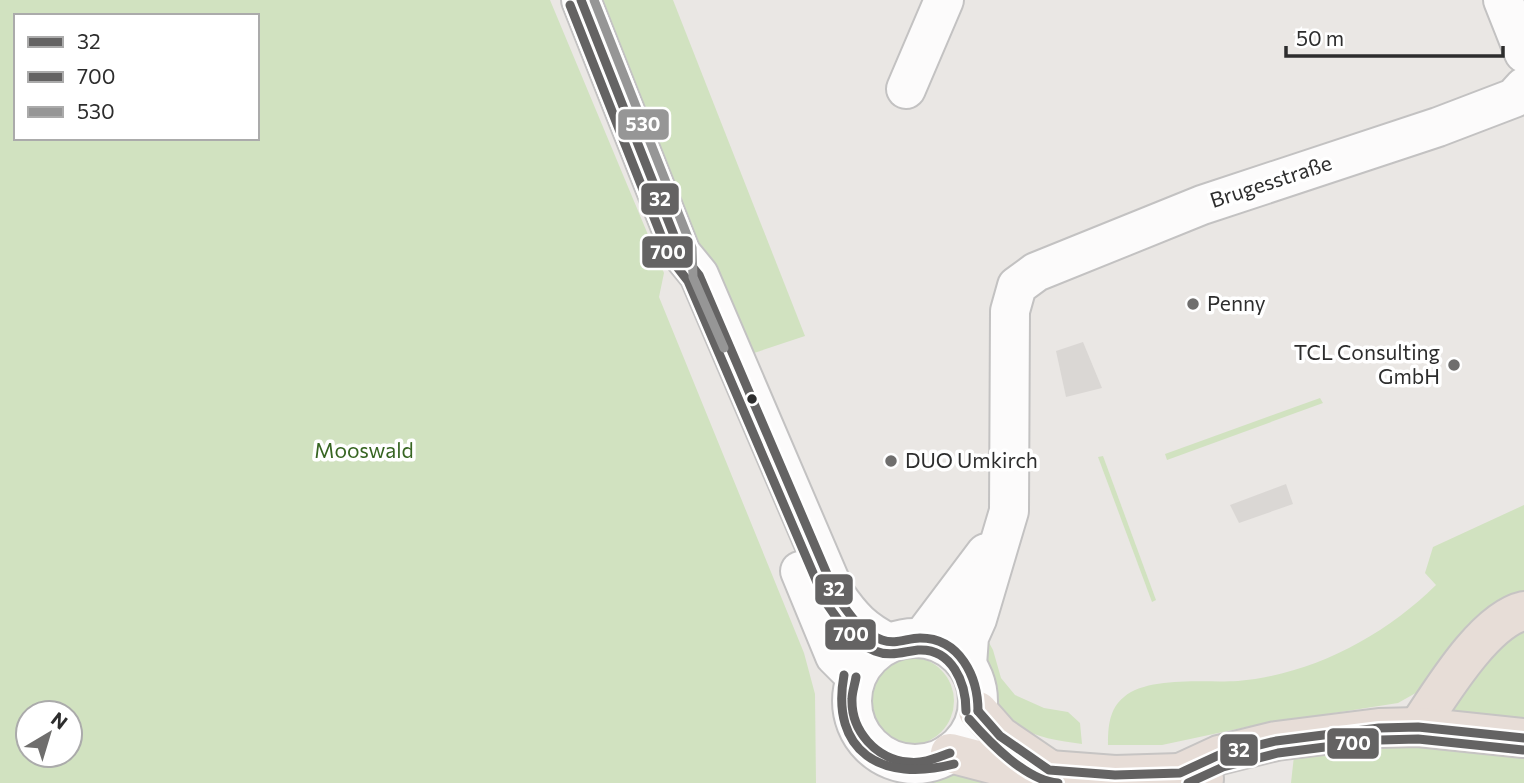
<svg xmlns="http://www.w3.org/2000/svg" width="1524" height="783" viewBox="0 0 1524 783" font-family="Commissioner,sans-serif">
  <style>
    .green { fill: #d1e2c0; fill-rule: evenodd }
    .plaza { fill: #dad7d4 }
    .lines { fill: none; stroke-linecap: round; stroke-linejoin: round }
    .minor-casing { stroke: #c3c2c2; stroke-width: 42 }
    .highway-casing { stroke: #c6c4c3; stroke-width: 42 }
    .minor { stroke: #fcfbfb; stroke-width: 38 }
    .highway { stroke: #e7ddd7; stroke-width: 38 }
    .bus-1-casing { stroke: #fff; stroke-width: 14 }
    .bus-2-casing { stroke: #fff; stroke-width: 14 }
    .bus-3-casing { stroke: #fff; stroke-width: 14 }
    .bus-1 { stroke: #646363; stroke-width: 9 }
    .bus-2 { stroke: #646363; stroke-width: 9 }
    .bus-3 { stroke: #969696; stroke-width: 9 }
    .poi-dot { fill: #6f6e6d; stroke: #fff; stroke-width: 2.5 }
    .bus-dot { fill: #2d2d2d; stroke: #fff; stroke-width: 2.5 }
    .labels { text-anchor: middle; stroke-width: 7; stroke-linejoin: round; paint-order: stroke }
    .street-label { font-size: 21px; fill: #2d2d2d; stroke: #fff }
    .poi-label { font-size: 21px; fill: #2d2d2d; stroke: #fff; text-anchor: start }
    .park-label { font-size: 21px; fill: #376522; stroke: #fff }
    .line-badge { stroke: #fff; stroke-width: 2.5 }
    .badge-label { font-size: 19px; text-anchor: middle; font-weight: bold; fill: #fff }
  </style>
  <rect width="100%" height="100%" fill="#eae7e4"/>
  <g class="green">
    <path d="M0 0H550L664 273 659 297 804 653 815 694 816 783H0ZM16 16H257V138H16ZM28 713H70V755H28Z"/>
    <polygon points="597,0 673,0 805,336 742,357"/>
    <polygon points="1320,398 1323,403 1167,460 1165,454"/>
    <polygon points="1103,456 1156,600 1152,602 1098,457"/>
    <path d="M1524 505V600L1421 690 1398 703 1251 726 1162 745H1108C1108 727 1109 709 1124 697 1149 676 1206 683 1238 681 1313 674 1383 637 1436 585L1425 573 1433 547Z"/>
    <polygon points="1524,625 1524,729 1449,717 1471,671"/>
    <path d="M986 637 993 650 1001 678 1015 695 1044 708 1068 712 1080 723 1082 744C1048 740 1009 733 992 700 989 694 988 685 986 679 979 655 977 662 986 637Z"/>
    <circle cx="910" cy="701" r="44"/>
    <polygon points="1473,747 1524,754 1524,783 1291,783 1294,756 1337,748"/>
    <polygon points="962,767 1009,783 923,783 935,774"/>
  </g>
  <g class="plaza">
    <polygon points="1083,342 1102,388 1066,397 1056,351"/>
    <polygon points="1286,484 1293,504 1239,523 1230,505"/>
  </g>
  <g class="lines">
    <g class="minor-casing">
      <g id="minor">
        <path d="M581 0 681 253 699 275 836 595C852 618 863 630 889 643"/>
        <polyline points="1503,0 1524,53"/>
        <polyline points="906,89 944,0"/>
        <polyline points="800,571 835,656 856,677"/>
        <circle cx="915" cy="701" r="63"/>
        <polyline points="922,638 986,553"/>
        <polyline points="967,665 969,637 977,619 1009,511 1010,311 1017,286 1036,272 1202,205 1438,127 1514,98 1524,87"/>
      </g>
    </g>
    <g class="highway-casing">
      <g id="highway">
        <polyline points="978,711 1000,736 1047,768"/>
        <path d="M1418 727C1441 693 1484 620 1524 611"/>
        <polyline points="950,753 1011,769 1049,770 1115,775 1180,773 1204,779"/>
        <polyline points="1180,773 1219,755 1276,741 1379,728 1418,727 1524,738"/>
      </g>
    </g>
    <use href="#minor" class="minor"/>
    <use href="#highway" class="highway"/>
    <g class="bus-1-casing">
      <g id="bus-1">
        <path d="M581 0 681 253 699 275 836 595C848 613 861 633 882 640 896 645 907 638 920 638 960 638 978 677 978 711"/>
        <path d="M856 677C855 684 852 692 852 699 851 731 876 759 908 762 923 764 936 758 950 753"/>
        <polyline points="978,711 1000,736 1049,770 1115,775 1180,773 1219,755 1276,741 1379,728 1418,727 1524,738"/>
      </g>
    </g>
    <g class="bus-2-casing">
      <g id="bus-2">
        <path d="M570 5 670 258 688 281 825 601C838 620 852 642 875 651 890 657 902 652 918 650 952 648 966 683 966 711"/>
        <path d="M844 675C830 752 882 783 954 764"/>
        <path d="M969 719C989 742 1027 781 1058 783"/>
        <polyline points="1188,783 1223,767 1278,753 1380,740 1418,739 1523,750"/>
      </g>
    </g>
    <g class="bus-3-casing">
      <polyline id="bus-3" points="594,0 692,248 693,277 724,348"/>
    </g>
    <use href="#bus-1" class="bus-1"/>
    <use href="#bus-2" class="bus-2"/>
    <use href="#bus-3" class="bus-3"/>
  </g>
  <g class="poi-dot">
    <circle cx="1193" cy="304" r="7"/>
    <circle cx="1454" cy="365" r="7"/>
    <circle cx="891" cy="461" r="7"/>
  </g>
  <circle class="bus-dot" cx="752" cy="399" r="6"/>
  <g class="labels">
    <g class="street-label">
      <text transform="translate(1271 182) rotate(-18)" y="7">Brugesstraße</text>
    </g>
    <g class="poi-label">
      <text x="1207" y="311">Penny</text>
      <text x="1440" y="360" text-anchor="end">TCL Consulting<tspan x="1440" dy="24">GmbH</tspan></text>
      <text x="905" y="468">DUO Umkirch</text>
    </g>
    <g class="park-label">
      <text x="364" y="458">Mooswald</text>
    </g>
  </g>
  <g class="line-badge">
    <rect x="617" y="108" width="53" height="33" rx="7" fill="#969696"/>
    <rect x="640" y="182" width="40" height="34" rx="7" fill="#646363"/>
    <rect x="641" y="235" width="53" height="34" rx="7" fill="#646363"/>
    <rect x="814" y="573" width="40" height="33" rx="7" fill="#646363"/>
    <rect x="824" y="618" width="53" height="33" rx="7" fill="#646363"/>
    <rect x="1326" y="727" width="54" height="33" rx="7" fill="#646363"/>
    <rect x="1219" y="733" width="40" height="34" rx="7" fill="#646363"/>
  </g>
  <g class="badge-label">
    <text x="643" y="131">530</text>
    <text x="660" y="206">32</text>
    <text x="668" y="259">700</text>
    <text x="834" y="596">32</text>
    <text x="851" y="641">700</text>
    <text x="1353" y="750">700</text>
    <text x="1239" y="757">32</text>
  </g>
  <rect x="14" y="14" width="245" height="126" fill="#ffffff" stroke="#ababab" stroke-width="2"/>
  <rect x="28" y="37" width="35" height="10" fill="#646363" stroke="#ababab" stroke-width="2"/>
  <text x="77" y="49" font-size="21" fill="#2d2d2d">32</text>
  <rect x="28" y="72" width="35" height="10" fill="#646363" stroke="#ababab" stroke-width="2"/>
  <text x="77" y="84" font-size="21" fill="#2d2d2d">700</text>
  <rect x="28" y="107" width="35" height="10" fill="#969696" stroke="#ababab" stroke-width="2"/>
  <text x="77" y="119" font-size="21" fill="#2d2d2d">530</text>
  <g transform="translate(49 734) rotate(38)"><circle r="33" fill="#ffffff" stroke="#ababab" stroke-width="2"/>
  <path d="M0-5L12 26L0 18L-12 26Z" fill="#6f6e6d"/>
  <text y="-10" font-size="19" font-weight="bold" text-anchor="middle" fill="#2d2d2d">N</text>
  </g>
  <path d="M1286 46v10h217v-10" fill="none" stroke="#2d2d2d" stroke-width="3.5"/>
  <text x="1296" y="46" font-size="21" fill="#2d2d2d" stroke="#ffffff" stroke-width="5" paint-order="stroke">50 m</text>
</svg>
